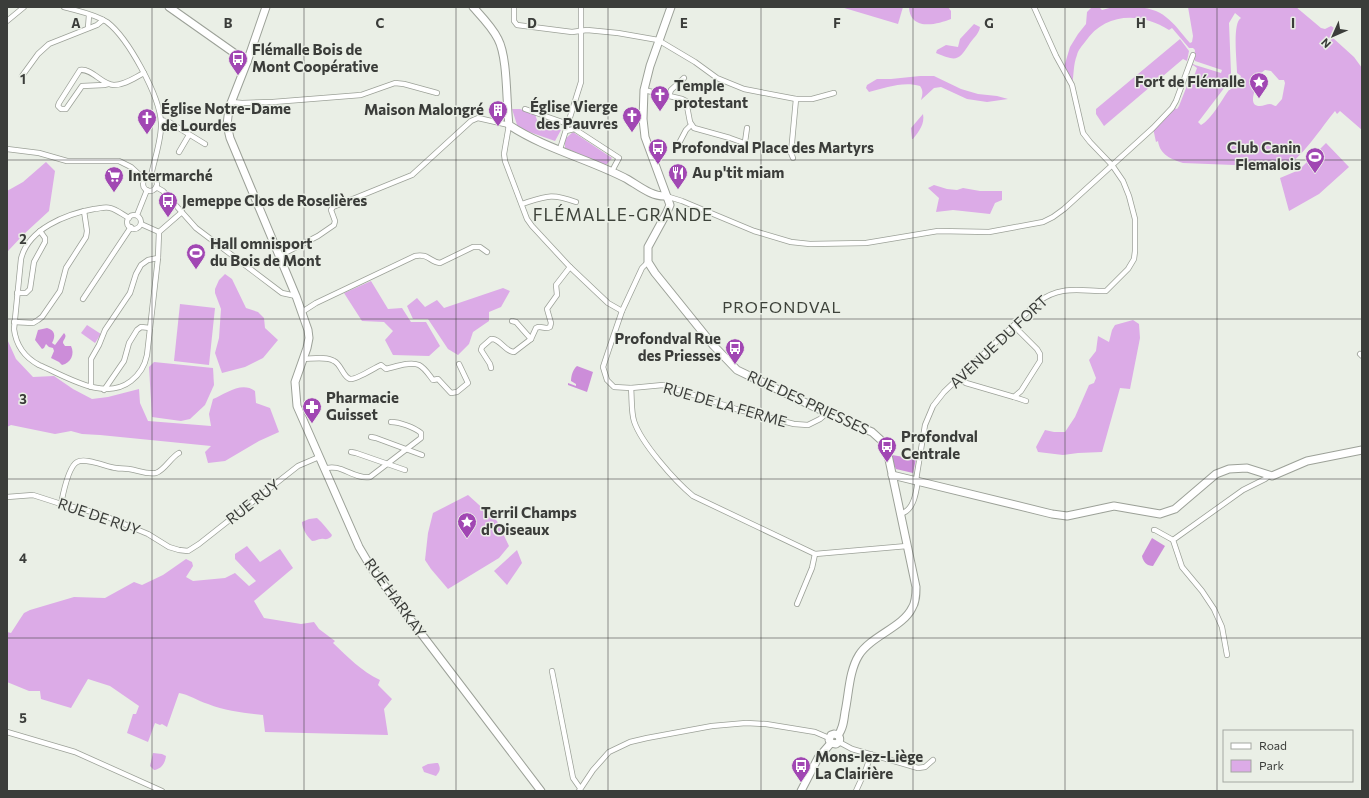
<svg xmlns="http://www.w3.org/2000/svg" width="1369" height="798" viewBox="0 0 1369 798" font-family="Commissioner,sans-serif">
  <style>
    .green { fill: #dcabe7; fill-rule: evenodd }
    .water { fill: #cc8dd9 }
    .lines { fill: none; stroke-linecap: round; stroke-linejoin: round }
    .street-casing { stroke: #9ca198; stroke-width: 6 }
    .secondary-casing { stroke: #9ca198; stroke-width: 9 }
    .street { stroke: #fff; stroke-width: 4.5 }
    .secondary { stroke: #fff; stroke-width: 7 }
    .grid { fill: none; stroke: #3b3d3a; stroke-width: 1; stroke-opacity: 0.55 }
    .labels { text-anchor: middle; stroke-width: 3; stroke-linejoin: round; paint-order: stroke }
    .poi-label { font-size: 15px; font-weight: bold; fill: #3b3d3a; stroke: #eaefe6; text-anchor: start }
    .street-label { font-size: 15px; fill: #3b3d3a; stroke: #eaefe6 }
    .neighbourhood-label { font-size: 16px; letter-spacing: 1px; fill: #3d423a; stroke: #eaefe6 }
    .quarter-label { font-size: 17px; letter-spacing: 1px; fill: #3d423a; stroke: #eaefe6 }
    .grid-label { font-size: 13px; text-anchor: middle; font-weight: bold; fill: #3b3d3a; stroke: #eaefe6; stroke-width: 3; stroke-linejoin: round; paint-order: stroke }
  </style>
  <rect width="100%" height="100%" fill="#eaefe6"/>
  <g class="green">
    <polygon points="841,7 903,7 898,24"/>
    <path d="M909 7H948L951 11V19C936 25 910 31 909 7Z"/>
    <path d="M1092 7H1099L1102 10 1113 7 1114 8C1120 7 1126 7 1132 7 1164 7 1172 22 1190 43L1192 42 1193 36 1188 7H1296L1321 28 1325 29 1331 26 1334 28 1331 35 1333 38 1354 57 1362 68V130L1340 111 1337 114 1335 111C1323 125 1299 163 1283 167L1183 163C1171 159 1160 155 1158 141L1156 142 1153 128 1172 108 1190 62 1195 65 1221 73 1222 70 1195 61 1194 59 1195 50 1193 48H1189L1172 28 1169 30C1141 12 1105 12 1085 42 1082 46 1078 50 1077 55 1073 65 1074 75 1072 85L1064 67 1070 47 1078 34 1086 24 1087 12ZM1235 13 1241 18C1232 23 1237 62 1237 73L1241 76 1238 85 1233 86 1230 90H1229C1222 99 1212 119 1201 125L1198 122 1199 121 1228 83 1231 73 1229 23ZM1193 65 1197 68 1193 79 1190 78 1179 106 1177 109 1174 108 1191 67ZM1265 70 1271 71 1279 80H1284L1285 83 1282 99 1276 106C1274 106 1272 104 1270 104 1267 104 1263 106 1260 106 1250 106 1253 96 1255 90L1251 89 1254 81 1258 82 1261 73Z"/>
    <path d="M974 24 980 27C979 34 974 37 970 43 958 62 956 61 936 53L937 50 946 45 958 47 960 39Z"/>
    <polygon points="1180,39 1189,51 1187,61 1183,59 1104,126 1096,114 1096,109"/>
    <path d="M920 76H934L961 89 978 94 997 96 1008 99 987 102 967 99 941 87 934 88 921 100C923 94 923 90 920 86 903 81 885 88 869 92L866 88 867 85 877 79H891Z"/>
    <polygon points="512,109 520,109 535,114 538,123 561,130 555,141 518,128"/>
    <path d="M923 114C925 124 919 131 913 139H912L911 128Z"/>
    <polygon points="573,132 612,158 606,165 565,148 565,139"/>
    <polygon points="1326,143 1349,167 1319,194 1289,211 1280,178 1299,170"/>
    <polygon points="46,162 55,171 49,211 24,234 8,251 7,262 7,191 23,182"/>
    <polygon points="934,185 947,189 957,190 963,188 980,191 1002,191 1002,200 995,203 990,214 953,210 936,212 939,198 928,188"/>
    <polygon points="225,274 232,279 246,308 258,312 264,318 265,328 278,340 263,358 245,367 222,373 215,353 219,338 221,309 215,293 215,289 219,280"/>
    <polygon points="371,281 388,309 402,308 411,322 426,322 440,346 429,356 393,355 385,340 393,331 384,322 362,321 344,293"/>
    <polygon points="503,288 510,291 501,307 489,312 489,321 473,332 469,344 458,355 448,349 428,319 413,319 407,306 417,298 425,307 437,300 444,308"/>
    <polygon points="180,304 215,308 209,365 174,361"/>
    <polygon points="1133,320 1139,324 1140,338 1130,389 1120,388 1102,452 1078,453 1063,455 1038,452 1036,447 1045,430 1054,432 1065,432 1075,417 1089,385 1094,383 1096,378 1089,360 1096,351 1098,336 1109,342 1112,330 1115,325"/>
    <polygon points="87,325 101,334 95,343 81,333"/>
    <path d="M7 339 16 359 33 377 54 376 73 389 92 399 108 397 139 389 140 403 148 421 211 426 209 414 213 399C226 394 241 381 255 391L256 403 270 408 279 432 259 441 225 461 208 463 205 452 211 446 100 435 82 434 71 431 55 434 11 425 7 427Z"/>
    <polygon points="154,362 213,368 214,385 205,405 190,419 181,421 152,417 149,367"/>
    <polygon points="468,495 497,521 509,546 499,558 448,589 431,569 425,560 428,533 433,513"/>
    <path d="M317 518C323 523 327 529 332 535L331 537C325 541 325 538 321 539 318 539 316 541 312 541 307 536 302 529 302 522L309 519Z"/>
    <path d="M247 546 260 562 280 549 293 568 254 601 264 618 301 624 314 622 319 629 335 641 333 643C348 657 361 671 380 680L378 685 392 699 384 709 388 735 265 732 263 715C244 713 226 711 208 704 198 701 188 694 179 693L167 727 162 724 160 725 155 723 148 742 127 733 133 714H136L139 706 110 686 88 679 71 708 41 699 40 691H29L7 682V632L11 633 20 619 24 613 30 610 74 597 105 598 134 582 142 585 163 575 186 559 192 562 193 566 186 577 193 581 225 578 235 573 249 586 256 581 235 559V554Z"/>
    <polygon points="517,550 522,563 507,585 494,571"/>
    <path d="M153 753 162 754 166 756C165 764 161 769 154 770L150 766Z"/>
    <path d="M436 763H438C441 769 440 771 436 776L424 772 422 767 428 764Z"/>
  </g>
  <g class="water">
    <path d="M47 328C55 330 56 336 52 343L55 345 64 333C68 337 63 339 63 343L65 346H71C75 354 71 363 62 365L59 362 51 358 54 351 53 348 49 347 46 344 44 348 42 349 35 340 38 330Z"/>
    <path d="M577 366 593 372 587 392 568 385V383L576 386V384L571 381C571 376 573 369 577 366Z"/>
    <polygon points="892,455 916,459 913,473 896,469 894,465"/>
    <path d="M1152 538 1165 546 1153 566C1147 566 1143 562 1142 556Z"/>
  </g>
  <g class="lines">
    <g class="street-casing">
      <g id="street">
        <path d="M64 7C78 11 95 14 107 22 128 38 160 96 161 123 162 139 154 160 151 176"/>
        <polyline points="514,7 514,21 517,25 572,32 587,30 618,33 658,40 695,62 717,78 744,89 796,99 812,99 834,93"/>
        <polyline points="7,21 24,7"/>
        <polyline points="88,28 89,15"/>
        <polyline points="22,76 38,54 49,44 97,25 103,20"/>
        <path d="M108 84 104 85 82 86 66 109H61L58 106 59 103 80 70C92 68 102 85 114 85 125 85 134 78 144 73"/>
        <polyline points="644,90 682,99 686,101 690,122 694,128 730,138 744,143"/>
        <polyline points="669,96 671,90 684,78"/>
        <polyline points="231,102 242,103 273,102 361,95 395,83 404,84 437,93"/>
        <polyline points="525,109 568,124"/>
        <polyline points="161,120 169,122 205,144"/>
        <polyline points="566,131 574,129 576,130 619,158 612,171"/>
        <polyline points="677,147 686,130 691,125"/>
        <polyline points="7,149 39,153 67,161 119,161 131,167 144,179"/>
        <polyline points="560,149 581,82 581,7"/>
        <polyline points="744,149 747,128"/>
        <polyline points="179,152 189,135"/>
        <polyline points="793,158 791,153 796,99"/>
        <circle cx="150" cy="184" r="7"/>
        <polyline points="156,187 163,191 196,228 282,293 296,296"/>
        <polyline points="666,196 682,201 754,231 791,242 810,244 866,243 938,231 989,232 1043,222 1053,217 1064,209 1153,128 1172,108 1176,101 1193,55"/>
        <path d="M522 204C547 196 551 193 576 202"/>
        <polyline points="137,215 147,190"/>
        <circle cx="134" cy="222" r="7"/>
        <path d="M129 218C123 215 116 209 110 208 105 206 99 209 94 209 66 214 28 229 21 259L14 329C16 345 24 357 39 365 66 376 104 402 131 381 140 374 145 365 147 355L158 258 159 232"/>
        <polyline points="141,224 159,232 182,212"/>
        <polyline points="279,256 318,236 334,225 335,221 331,210 333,207 412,175 471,121 478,118 509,125 504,154 505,161 527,219 532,226 570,267 608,303 622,311"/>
        <polyline points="648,262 642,268 622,311 609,349 603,367 607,380 614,387 631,388 663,385 736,409 794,424 808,425 820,419 827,413"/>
        <polyline points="17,293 26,293 30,289 34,262 45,242 45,238 40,231"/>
        <polyline points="83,299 131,227"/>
        <path d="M302 312 316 303 415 256C428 253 430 262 440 263L473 247H480L487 252"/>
        <polyline points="512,321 516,322 531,339"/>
        <polyline points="14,322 33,323 38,320 42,317 60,291 66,268 86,237 87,231 84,211"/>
        <polyline points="1360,354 1362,356"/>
        <path d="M303 359C312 359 326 356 334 361 341 364 343 377 350 379 356 380 374 368 381 365L386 369C395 367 410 361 419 365 425 368 429 375 433 380L438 379 451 393 457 392 468 383 459 364"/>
        <path d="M491 368 490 364 481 350 482 347 491 339C500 338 505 352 514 352L531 339 536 328C541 325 545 330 550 327L551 323 547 309 557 295 556 285 570 267"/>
        <polyline points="958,379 966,383 1014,397 1021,391 1040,361 1040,354 1037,349 1014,326"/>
        <polyline points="91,387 91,359 99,345 105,330 130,293 136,274 141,265 148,260 158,258"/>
        <path d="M631 388C632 398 631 411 634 421 641 443 675 481 693 496L815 554 907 546"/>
        <polyline points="104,390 124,361 129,343 137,330 141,327 150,328"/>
        <polyline points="1014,397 1026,401"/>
        <polyline points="371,437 376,438 422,455"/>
        <polyline points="351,452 356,453 405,470"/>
        <path d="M324 469C340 462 354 480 370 477L421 438V433C414 427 399 422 391 422"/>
        <path d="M916 480 925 425 933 406 944 392 1038 302C1061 285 1079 291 1106 291L1128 269 1134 259 1135 251V219L1129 196 1123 181 1112 165 1090 142 1083 133 1072 85 1056 56 1034 7"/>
        <polyline points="7,497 33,495 61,504 100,514 148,534 169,547 179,550 188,551 199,544 298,466 319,457"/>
        <path d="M61 504C63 494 68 467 77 462 85 457 107 467 116 468 120 469 124 468 129 469 138 470 146 475 156 473 165 470 170 458 179 453"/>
        <path d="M900 514C914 511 916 493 918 480"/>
        <polyline points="1154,530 1155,530 1173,540"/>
        <polyline points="797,604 812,568 815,554"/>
        <polyline points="1227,655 1222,627 1214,609 1202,591 1182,567 1173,540 1243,490 1265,479 1269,476"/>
        <polyline points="552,671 573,778 580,788"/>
        <polyline points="7,732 75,752 162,791"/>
        <polyline points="839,742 852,749 918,768 925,767 933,760"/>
        <polyline points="579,791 593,770 609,752 630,742 647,738 712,726 746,723 766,724 815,732 829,738"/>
        <polyline points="856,791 866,769 871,754"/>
      </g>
    </g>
    <g class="secondary-casing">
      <g id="secondary">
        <polyline points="169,7 247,62"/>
        <polyline points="266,7 247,62 229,108 227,125 230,138 296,296 308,330 309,338 307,348 295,382 297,406 359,547 372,569 541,791"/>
        <path d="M473 7C482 17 492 27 498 39 508 58 506 102 509 125 545 149 589 159 627 179 639 186 652 197 666 196"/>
        <path d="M671 7 650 66 644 90 643 119 645 137 670 205 666 214 648 247V262L655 273 713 345 737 370 827 413 872 432 882 441 887 450 916 587C916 594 916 602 912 608 903 627 871 636 859 655 849 671 849 693 845 712 844 720 843 729 838 735"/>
        <polyline points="892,475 1052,514 1067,516 1114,506 1160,514 1175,509 1216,474 1229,469 1247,468 1272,476 1307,461 1362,450"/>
        <polyline points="831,743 829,740 831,735 834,734 838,735"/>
        <path d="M831 743 836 744C840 742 841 739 838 735"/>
        <polyline points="801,791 818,758 831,743"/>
      </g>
    </g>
    <use href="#street" class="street"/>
    <use href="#secondary" class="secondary"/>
  </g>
  <path class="grid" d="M152 7V791M304 7V791M456 7V791M608 7V791M761 7V791M913 7V791M1065 7V791M1217 7V791M7 160H1362M7 319H1362M7 479H1362M7 638H1362"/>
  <defs>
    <g id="bus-pin" transform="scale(1)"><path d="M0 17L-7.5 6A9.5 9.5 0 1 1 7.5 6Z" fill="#a147b3" stroke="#eaefe6"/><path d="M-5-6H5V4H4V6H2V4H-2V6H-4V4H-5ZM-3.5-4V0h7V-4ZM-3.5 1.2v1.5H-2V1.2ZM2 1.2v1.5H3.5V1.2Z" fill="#fff"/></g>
    <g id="sight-pin" transform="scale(1)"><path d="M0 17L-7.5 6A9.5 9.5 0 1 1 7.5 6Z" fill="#a147b3" stroke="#eaefe6"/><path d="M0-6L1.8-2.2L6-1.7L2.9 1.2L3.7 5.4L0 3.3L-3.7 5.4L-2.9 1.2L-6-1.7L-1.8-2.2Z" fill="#fff"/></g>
    <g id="church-pin" transform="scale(1)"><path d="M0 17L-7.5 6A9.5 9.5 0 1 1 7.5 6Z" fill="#a147b3" stroke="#eaefe6"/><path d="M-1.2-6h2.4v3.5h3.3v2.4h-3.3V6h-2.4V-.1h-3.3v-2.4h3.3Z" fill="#fff"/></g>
    <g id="building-pin" transform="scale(1)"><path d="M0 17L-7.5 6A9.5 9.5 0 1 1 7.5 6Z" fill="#a147b3" stroke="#eaefe6"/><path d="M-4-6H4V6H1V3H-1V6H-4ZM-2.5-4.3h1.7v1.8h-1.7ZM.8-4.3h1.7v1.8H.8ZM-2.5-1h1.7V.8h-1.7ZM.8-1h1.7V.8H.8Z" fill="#fff"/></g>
    <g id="stadium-pin" transform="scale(1)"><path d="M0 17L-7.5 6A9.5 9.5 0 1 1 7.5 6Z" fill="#a147b3" stroke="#eaefe6"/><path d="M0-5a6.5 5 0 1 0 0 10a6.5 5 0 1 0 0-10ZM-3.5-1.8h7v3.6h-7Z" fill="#fff"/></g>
    <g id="restaurant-pin" transform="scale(1)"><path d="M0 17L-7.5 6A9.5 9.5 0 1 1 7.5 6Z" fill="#a147b3" stroke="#eaefe6"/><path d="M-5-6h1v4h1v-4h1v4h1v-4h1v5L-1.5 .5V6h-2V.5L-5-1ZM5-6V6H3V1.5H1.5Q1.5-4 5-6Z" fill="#fff"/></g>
    <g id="supermarket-pin" transform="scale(1)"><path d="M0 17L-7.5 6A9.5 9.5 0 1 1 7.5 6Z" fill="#a147b3" stroke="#eaefe6"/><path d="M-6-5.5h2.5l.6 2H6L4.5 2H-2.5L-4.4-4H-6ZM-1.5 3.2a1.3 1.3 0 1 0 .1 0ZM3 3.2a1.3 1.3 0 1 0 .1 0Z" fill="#fff"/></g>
    <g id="pharmacy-pin" transform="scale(1)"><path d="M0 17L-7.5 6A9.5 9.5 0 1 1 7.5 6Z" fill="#a147b3" stroke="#eaefe6"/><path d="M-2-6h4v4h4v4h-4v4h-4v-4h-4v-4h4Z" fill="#fff"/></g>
  </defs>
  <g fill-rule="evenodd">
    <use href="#bus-pin" x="238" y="59"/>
    <use href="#sight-pin" x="1259" y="82"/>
    <use href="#church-pin" x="660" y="95"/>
    <use href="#building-pin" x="498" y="110"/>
    <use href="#church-pin" x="632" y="116"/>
    <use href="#church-pin" x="147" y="118"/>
    <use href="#bus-pin" x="658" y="148"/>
    <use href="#stadium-pin" x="1315" y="157"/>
    <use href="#restaurant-pin" x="678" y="173"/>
    <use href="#supermarket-pin" x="114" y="176"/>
    <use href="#bus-pin" x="168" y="201"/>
    <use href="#stadium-pin" x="196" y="253"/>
    <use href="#bus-pin" x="735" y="348"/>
    <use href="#pharmacy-pin" x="312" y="407"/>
    <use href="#bus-pin" x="887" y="446"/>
    <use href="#sight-pin" x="467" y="522"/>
    <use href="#bus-pin" x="801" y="766"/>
  </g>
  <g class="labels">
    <g class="poi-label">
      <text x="252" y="55">Flémalle Bois de<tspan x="252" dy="17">Mont Coopérative</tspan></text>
      <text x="1245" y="87" text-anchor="end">Fort de Flémalle</text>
      <text x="674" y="91">Temple<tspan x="674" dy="17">protestant</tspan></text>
      <text x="618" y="112" text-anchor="end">Église Vierge<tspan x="618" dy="17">des Pauvres</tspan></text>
      <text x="161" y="114">Église Notre-Dame<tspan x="161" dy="17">de Lourdes</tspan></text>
      <text x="484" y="115" text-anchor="end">Maison Malongré</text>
      <text x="672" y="153">Profondval Place des Martyrs</text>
      <text x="1301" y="153" text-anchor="end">Club Canin<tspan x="1301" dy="17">Flemalois</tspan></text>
      <text x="692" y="178">Au p'tit miam</text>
      <text x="128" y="181">Intermarché</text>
      <text x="182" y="206">Jemeppe Clos de Roselières</text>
      <text x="210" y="249">Hall omnisport<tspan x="210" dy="17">du Bois de Mont</tspan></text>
      <text x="721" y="344" text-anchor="end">Profondval Rue<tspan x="721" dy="17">des Priesses</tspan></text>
      <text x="326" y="403">Pharmacie<tspan x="326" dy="17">Guisset</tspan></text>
      <text x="901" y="442">Profondval<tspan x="901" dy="17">Centrale</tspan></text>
      <text x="481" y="518">Terril Champs<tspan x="481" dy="17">d'Oiseaux</tspan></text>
      <text x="815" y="762">Mons-lez-Liège<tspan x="815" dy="17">La Clairière</tspan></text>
    </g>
    <g class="street-label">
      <text transform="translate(999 342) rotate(-43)" y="5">AVENUE DU FORT</text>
      <text transform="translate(808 403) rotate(25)" y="5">RUE DES PRIESSES</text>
      <text transform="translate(725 405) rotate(16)" y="5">RUE DE LA FERME</text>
      <text transform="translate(253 502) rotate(-38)" y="5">RUE RUY</text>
      <text transform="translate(99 517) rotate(19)" y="5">RUE DE RUY</text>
      <text transform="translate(395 598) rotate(54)" y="5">RUE HARKAY</text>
    </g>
    <g class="neighbourhood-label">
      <text x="782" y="313">PROFONDVAL</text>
    </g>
    <g class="quarter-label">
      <text x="623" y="221">FLÉMALLE-GRANDE</text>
    </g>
  </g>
  <g class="grid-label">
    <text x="76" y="28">A</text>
    <text x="228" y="28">B</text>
    <text x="380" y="28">C</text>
    <text x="532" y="28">D</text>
    <text x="684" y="28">E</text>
    <text x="837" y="28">F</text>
    <text x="989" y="28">G</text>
    <text x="1141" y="28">H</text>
    <text x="1293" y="28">I</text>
    <text x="23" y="84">1</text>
    <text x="23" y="244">2</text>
    <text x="23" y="404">3</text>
    <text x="23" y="563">4</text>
    <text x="23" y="723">5</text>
  </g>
  <rect width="1369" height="798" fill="none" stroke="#3b3d3a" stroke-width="16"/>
  <rect x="1223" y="730" width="130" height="52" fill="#eaefe6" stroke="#a4a8a1"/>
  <rect x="1231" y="743" width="20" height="6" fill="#ffffff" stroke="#a4a8a1"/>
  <text x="1259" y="750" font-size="12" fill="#3b3d3a">Road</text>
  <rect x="1231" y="760" width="20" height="12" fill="#dcabe7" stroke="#a4a8a1"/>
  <text x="1259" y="770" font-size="12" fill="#3b3d3a">Park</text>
  <g transform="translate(1333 36) rotate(225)" stroke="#eaefe6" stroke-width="3" paint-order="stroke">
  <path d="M0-3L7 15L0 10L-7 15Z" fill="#3b3d3a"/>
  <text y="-6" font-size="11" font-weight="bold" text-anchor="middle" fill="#3b3d3a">N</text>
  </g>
</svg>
